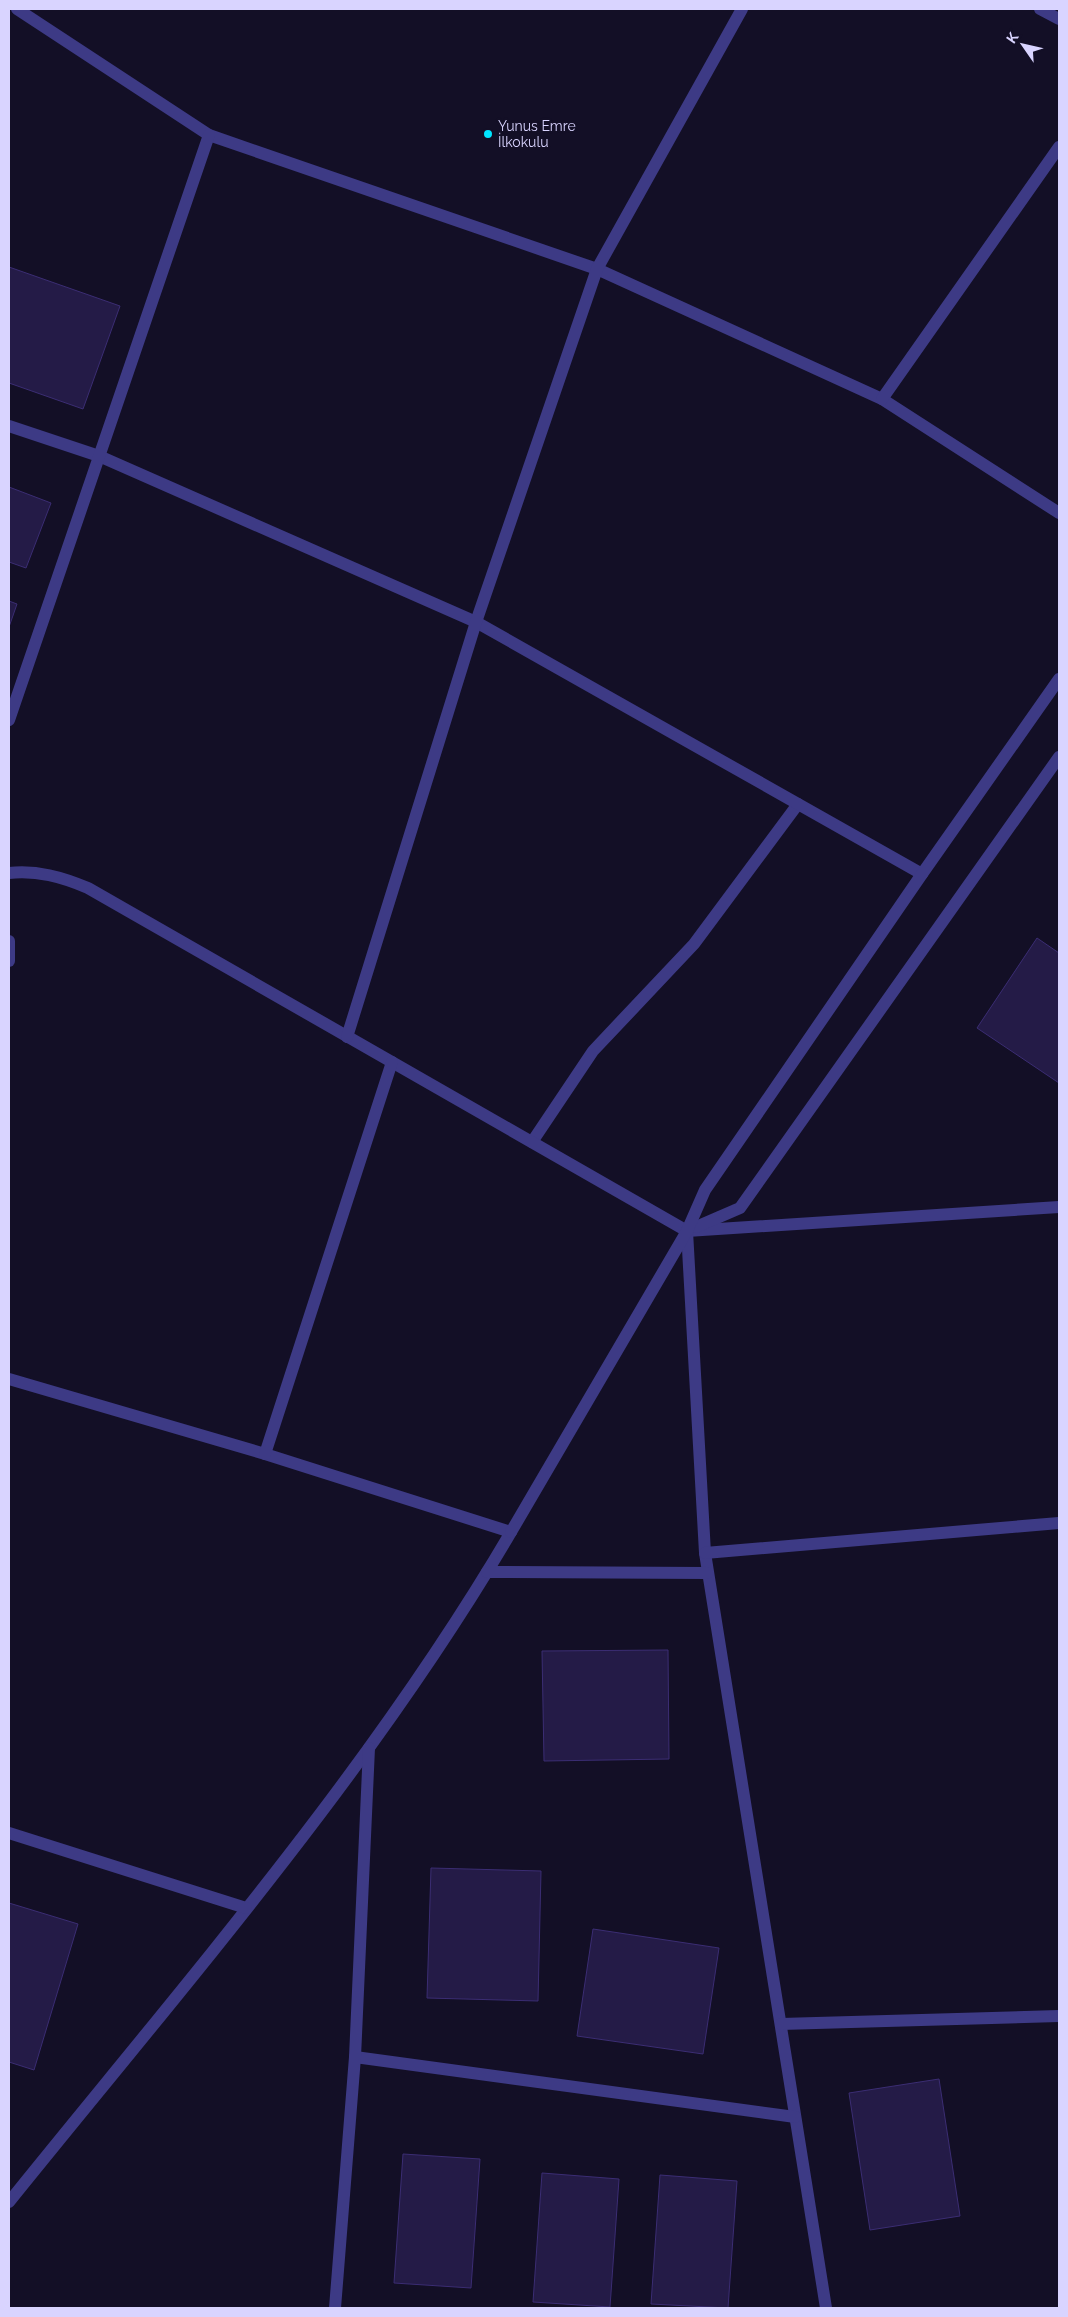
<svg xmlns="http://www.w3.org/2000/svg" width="1068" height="2317" viewBox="0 0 1068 2317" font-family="Raleway,sans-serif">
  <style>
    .building { fill: #241b47; stroke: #3b2d73 }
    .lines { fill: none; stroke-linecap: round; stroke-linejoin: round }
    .lane { stroke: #3d3a85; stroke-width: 12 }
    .street { stroke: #3d3a85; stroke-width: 12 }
    .poi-dot { fill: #00e5ff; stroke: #130f26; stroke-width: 2 }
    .labels { text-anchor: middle; stroke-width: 4.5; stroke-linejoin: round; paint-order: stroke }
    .poi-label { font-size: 14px; fill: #d9d4ff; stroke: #130f26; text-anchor: start }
  </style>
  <rect width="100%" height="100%" fill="#130f26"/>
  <g class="building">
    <polygon points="9,267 120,306 83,409 9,383"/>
    <polygon points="9,487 51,503 26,568 9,562"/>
    <polygon points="9,601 17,604 9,627"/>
    <polygon points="1037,938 1059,953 1059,1083 977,1028"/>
    <polygon points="668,1650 669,1759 544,1761 542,1651"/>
    <polygon points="431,1868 541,1871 538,2001 427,1998"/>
    <polygon points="9,1903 78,1924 34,2070 9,2062"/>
    <polygon points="593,1929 719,1948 703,2054 577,2036"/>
    <polygon points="939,2079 960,2216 870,2230 849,2093"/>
    <polygon points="403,2154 480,2159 471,2288 394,2283"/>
    <polygon points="542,2173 619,2179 610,2307 533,2302"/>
    <polygon points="660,2175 737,2181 728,2308 651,2304"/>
  </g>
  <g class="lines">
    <polyline class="lane" points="532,1142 593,1051 694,944 798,804"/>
    <g class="street">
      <polyline points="17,9 209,135 597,269 882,399 1059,513"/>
      <polyline points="1040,9 1059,19"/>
      <polyline points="882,399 1059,147"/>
      <polyline points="9,426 99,456 476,622 922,874"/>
      <polyline points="9,720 209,135"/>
      <path d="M9 873C37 870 62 877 88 888L687 1231 1059 1207"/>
      <polyline points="9,941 9,961"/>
      <polyline points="347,1037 476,622 597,269 742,9"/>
      <polyline points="696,1227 740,1208 1059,757"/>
      <polyline points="687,1231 705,1553 826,2308"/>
      <path d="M9 1379 265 1454 511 1532C371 1771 183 1986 9 2202"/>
      <polyline points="265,1454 392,1062"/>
      <polyline points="511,1532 687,1231 705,1190 922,874 1059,679"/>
      <polyline points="705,1553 1059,1523"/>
      <polyline points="487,1572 707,1573"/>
      <polyline points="9,1833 246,1908"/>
      <polyline points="781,2024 1059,2016"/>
      <polyline points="355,2057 795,2117"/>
      <polyline points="335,2308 355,2057 369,1748"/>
    </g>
  </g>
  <circle class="poi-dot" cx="488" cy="134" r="5"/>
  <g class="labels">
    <g class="poi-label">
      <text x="498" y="131">Yunus Emre<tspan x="498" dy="16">İlkokulu</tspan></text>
    </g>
  </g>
  <rect width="1068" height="2317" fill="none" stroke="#d9d4ff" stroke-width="20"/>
  <g transform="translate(1023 45) rotate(304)" stroke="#130f26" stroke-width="4" paint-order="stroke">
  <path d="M0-4L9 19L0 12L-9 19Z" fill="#d9d4ff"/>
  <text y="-8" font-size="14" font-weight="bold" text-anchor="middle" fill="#d9d4ff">K</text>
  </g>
</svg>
